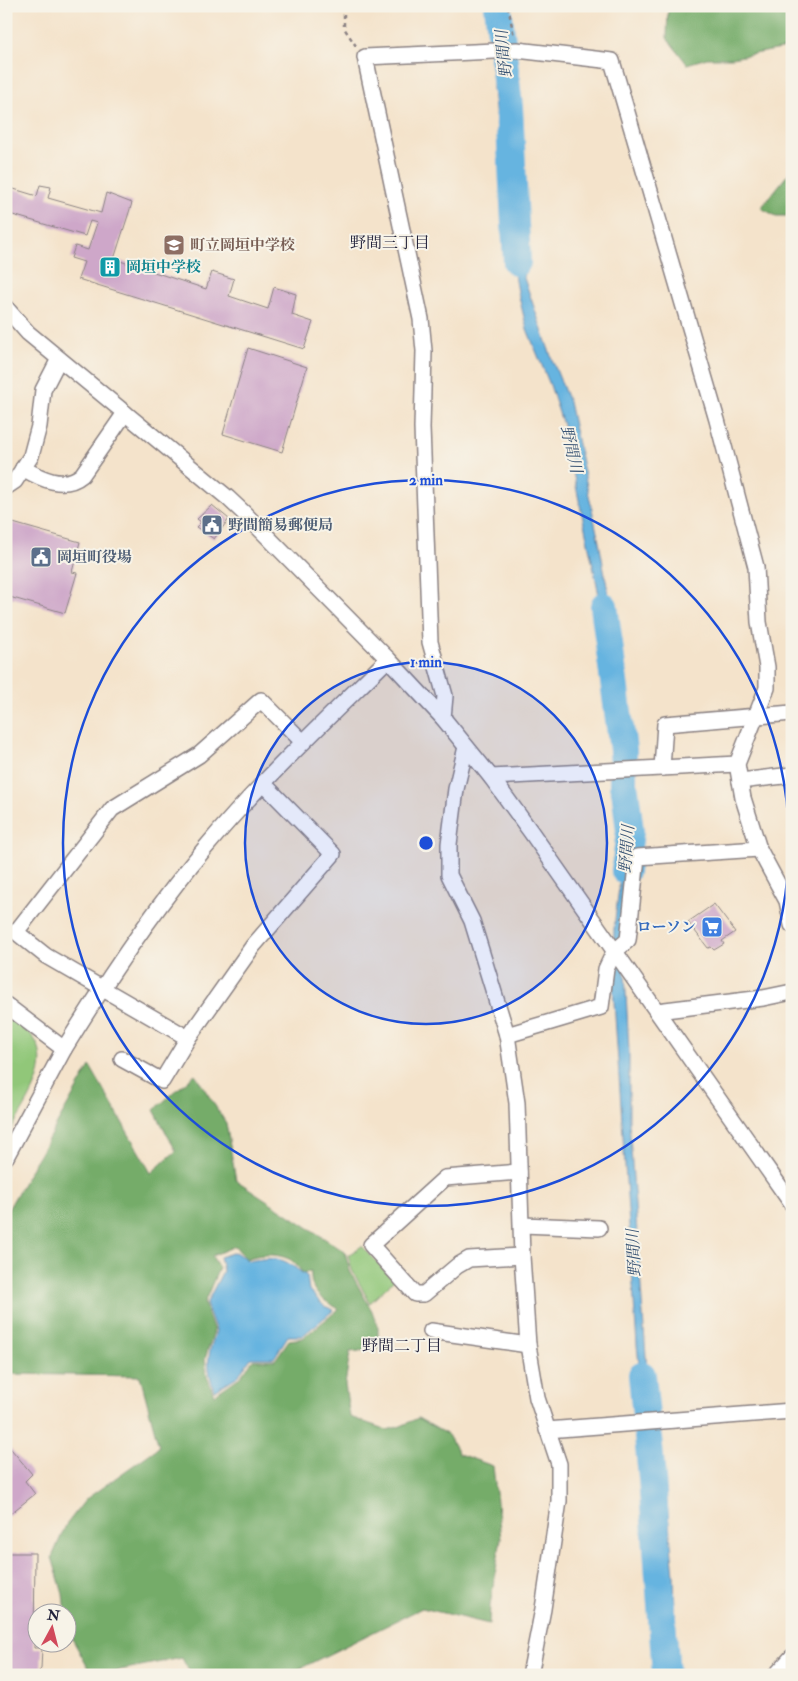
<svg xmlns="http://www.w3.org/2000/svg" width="798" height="1681" viewBox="0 0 798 1681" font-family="'IM FELL Double Pica','Noto Serif JP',serif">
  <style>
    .green { fill: #91c779; stroke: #5a745a }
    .forest { fill: #74ac69; stroke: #4b6752; fill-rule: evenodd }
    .water { fill: #66b4e0; stroke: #446b8e }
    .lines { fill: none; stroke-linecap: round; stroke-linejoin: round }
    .river { stroke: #66b4e0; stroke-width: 28 }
    .building { fill: #cea7c9 }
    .minor-casing { stroke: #8b8283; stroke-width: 18 }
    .path { stroke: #8b8283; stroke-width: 2.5; stroke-dasharray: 4 4; stroke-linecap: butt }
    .minor { stroke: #fff; stroke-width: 15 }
    .ring { fill: none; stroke: #1d4ed8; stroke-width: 2.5 }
    .labels { text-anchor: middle; stroke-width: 4; stroke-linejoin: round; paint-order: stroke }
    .education-label { font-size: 15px; font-weight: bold; fill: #785e54; stroke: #f7f3e8; text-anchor: start }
    .culture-label { font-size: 15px; font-weight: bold; fill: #0d838f; stroke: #f7f3e8; text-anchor: start }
    .service-label { font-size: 15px; font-weight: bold; fill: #4e5e75; stroke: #f7f3e8; text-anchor: start }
    .shop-label { font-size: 15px; font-weight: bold; fill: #366cbe; stroke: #f7f3e8; text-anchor: end }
    .water-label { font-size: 16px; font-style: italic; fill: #3a5575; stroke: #f7f3e8 }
    .neighbourhood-label { font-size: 16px; fill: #22223b; stroke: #f7f3e8 }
    .centre { fill: #1d4ed8; stroke: #f7f3e8; stroke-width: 2.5 }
    .ring-label { font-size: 15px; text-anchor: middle; font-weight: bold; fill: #1d4ed8; stroke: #f7f3e8; stroke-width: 4; stroke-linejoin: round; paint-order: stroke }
  </style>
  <rect width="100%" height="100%" fill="#f7f3e8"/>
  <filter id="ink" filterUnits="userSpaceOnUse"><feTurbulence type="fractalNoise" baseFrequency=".02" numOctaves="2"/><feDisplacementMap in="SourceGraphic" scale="10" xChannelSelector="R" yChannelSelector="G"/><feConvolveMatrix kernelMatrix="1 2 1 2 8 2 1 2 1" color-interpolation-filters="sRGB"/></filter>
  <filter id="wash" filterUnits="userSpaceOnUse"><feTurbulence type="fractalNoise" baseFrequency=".0096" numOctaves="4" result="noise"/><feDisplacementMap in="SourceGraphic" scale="20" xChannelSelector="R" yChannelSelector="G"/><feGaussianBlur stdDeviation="1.12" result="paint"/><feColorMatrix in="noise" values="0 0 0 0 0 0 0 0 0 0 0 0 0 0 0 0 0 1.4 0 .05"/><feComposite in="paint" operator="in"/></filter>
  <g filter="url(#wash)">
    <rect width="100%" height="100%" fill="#f4e3cb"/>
    <g class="green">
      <path d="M6 1015C15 1021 26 1028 33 1037 56 1068 22 1109 6 1138Z"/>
      <polygon points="362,1246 394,1280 370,1303 352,1270 348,1255"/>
    </g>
    <g class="forest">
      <polygon points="668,6 792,6 792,47 732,58 707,58 687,64 667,38"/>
      <polygon points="792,169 792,216 776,216 761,208"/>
      <path d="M90 1066 151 1173 176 1151 154 1110 195 1074 226 1123 236 1180 345 1252 350 1271 372 1311 378 1328V1349L350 1352 345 1385 350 1417 387 1430 401 1426 418 1418 448 1435 459 1454 493 1466 501 1538 490 1606 489 1624 422 1608 287 1675H191L182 1658 120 1670 109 1675H92L68 1631V1614L65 1613 63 1594 52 1557 66 1525 86 1499 159 1447 140 1376 6 1374V1213ZM235 1246 246 1259C259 1254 276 1253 289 1259 294 1261 299 1269 303 1273L311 1271C309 1293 323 1300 339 1309L303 1338 289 1340 275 1360H253L240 1377 214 1395 207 1376 205 1359 214 1331 204 1303 219 1268 212 1256Z"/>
    </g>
    <g class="water">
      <polygon points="487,6 496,6 501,36 511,201 524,278 553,362 569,402 599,542 622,668 631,814 629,863 623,933 629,1052 629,1122 647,1370 651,1403 661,1447 665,1482 674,1575 677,1675 669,1675 668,1611 661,1539 652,1443 642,1392 637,1345 613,986 614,928 624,848 625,818 618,760 619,712 613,659 606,631 596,580 563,425 550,385 527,329 519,297 508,238 493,89 494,68"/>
      <path d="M235 1252 249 1261C260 1259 277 1256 288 1263 295 1267 300 1272 307 1276L309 1290 324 1306 334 1310 302 1336H288L274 1358H251L238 1376 214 1391C206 1363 207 1358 216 1331L206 1304 223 1271 220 1257Z"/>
    </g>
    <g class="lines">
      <g class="river">
        <polyline points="498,6 509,107 517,262"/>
        <polyline points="604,606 623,750 623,786 625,790 630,831 625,871"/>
        <polyline points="642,1375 652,1478 666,1675"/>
      </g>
    </g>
    <g id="blocks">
      <g class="building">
        <polygon points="40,185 51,187 48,198 101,213 106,193 132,203 114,259 206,289 212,272 234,279 229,296 268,309 274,287 296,294 292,315 313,322 304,349 78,279 84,262 71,258 75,246 88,250 97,223 90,221 85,236 6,213 7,187 37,196"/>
        <polygon points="248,348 307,367 282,452 223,434"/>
        <polygon points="212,505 229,519 214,539 196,527 201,522 197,519"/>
        <polygon points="6,521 80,542 72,572 77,573 65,613 6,596"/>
        <polygon points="714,904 735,932 722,941 724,944 714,950 711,947 708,948 688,922"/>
        <polygon points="6,1443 32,1474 25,1481 35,1494 6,1517"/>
        <polygon points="6,1553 35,1553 34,1648 42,1648 41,1669 35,1675 6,1674"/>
      </g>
    </g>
  </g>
  <g filter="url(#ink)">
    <use href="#blocks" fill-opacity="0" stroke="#8b8283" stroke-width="1"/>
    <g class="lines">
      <g class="minor-casing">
        <g id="minor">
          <polyline points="6,308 28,333 228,498 245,514 388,659 443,718 491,777 531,832 792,1204"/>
          <path d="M23 468C41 479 64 490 82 475L125 413"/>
          <polyline points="6,487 15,481 31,456 39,426 43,390 59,359"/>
          <polyline points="443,718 445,696 430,642 422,428 424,351 421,319 365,57 517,50 612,61 717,420 756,567 759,622 767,667 767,688 737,764 743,798 759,849 787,901 792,925"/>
          <polyline points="466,747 456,789 449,844 449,875 472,921 507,1035 517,1103 522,1256 528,1345 537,1398 559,1464 559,1501 543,1609 530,1675"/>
          <polyline points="662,768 665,724 792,713"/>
          <polyline points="491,777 737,764"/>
          <polyline points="740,781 792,775"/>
          <polyline points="6,1005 64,1049 6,1157"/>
          <polyline points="657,1011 763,998 792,992"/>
          <polyline points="507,1035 601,1007 606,969 614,952 628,940 637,857 759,849"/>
          <polyline points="188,1038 46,956 16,932 112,809 199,755 261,700 303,742"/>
          <path d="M64 1049C107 979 153 910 206 847 262 780 326 720 388 659"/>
          <polyline points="122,1059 162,1081 188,1038 253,946 333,854 263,783"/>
          <polyline points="519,1172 445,1178 371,1245 415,1294 424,1294 457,1266 469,1259 522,1256"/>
          <polyline points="522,1225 599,1228"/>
          <polyline points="431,1331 528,1345"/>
          <polyline points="547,1430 792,1411"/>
          <polyline points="776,1675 792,1657"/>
        </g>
      </g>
      <g class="path">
        <polyline points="344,6 344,28 356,46"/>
        <polyline points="508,6 514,37"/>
      </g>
      <use href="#minor" class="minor"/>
    </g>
  </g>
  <circle cx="426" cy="843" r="181" fill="#1d4ed8" fill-opacity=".12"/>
  <g class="ring">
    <circle cx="426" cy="843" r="181"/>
    <circle cx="426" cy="843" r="363"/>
  </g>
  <defs>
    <g id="school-square" transform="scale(1.125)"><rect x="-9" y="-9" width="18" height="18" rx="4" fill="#8d6e63" stroke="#f7f3e8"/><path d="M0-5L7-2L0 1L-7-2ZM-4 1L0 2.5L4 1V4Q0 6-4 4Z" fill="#fff"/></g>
    <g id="building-square" transform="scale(1.125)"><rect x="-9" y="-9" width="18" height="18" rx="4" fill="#0f9aa8" stroke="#f7f3e8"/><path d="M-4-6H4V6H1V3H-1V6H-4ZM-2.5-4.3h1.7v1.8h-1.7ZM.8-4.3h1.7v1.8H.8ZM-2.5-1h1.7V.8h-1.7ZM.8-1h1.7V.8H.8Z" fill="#fff"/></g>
    <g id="civic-square" transform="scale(1.125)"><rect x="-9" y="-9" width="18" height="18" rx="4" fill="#5c6f8a" stroke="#f7f3e8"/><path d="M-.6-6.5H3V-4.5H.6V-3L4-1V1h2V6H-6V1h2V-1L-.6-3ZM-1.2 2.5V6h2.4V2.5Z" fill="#fff"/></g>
    <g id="supermarket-square" transform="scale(1.125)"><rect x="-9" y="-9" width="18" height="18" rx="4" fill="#3f7fe0" stroke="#f7f3e8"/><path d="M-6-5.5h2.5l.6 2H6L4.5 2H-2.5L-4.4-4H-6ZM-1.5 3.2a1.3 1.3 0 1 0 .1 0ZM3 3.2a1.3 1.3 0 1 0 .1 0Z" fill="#fff"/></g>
  </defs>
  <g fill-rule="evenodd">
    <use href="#school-square" x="174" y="245"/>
    <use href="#building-square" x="110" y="267"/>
    <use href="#civic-square" x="212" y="525"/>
    <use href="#civic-square" x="41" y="557"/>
    <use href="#supermarket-square" x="712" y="927"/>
  </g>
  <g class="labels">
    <g class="education-label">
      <text x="190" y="250">町立岡垣中学校</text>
    </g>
    <g class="culture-label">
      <text x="126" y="272">岡垣中学校</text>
    </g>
    <g class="service-label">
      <text x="228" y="530">野間簡易郵便局</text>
      <text x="57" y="562">岡垣町役場</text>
    </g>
    <g class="shop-label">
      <text x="696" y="932">ローソン</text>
    </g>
    <g class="water-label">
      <text transform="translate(503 54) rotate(-96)" y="6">野間川</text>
      <text transform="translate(572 449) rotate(77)" y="6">野間川</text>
      <text transform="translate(626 849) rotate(-86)" y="6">野間川</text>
      <text transform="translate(633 1253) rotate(-93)" y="6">野間川</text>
    </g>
    <g class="neighbourhood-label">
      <text x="390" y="248">野間三丁目</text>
      <text x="402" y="1351">野間二丁目</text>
    </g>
  </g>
  <circle cx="426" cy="843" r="8" class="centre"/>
  <g class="ring-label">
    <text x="426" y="485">2 min</text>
    <text x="426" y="667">1 min</text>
  </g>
  <rect width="798" height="1681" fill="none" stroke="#f7f3e8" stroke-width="25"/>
  <g transform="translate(52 1628) rotate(7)"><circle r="24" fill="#f7f3e8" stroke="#a29fa3"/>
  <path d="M0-4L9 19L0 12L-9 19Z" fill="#d1495b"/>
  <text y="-8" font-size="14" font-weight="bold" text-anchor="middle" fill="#22223b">N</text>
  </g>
</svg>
